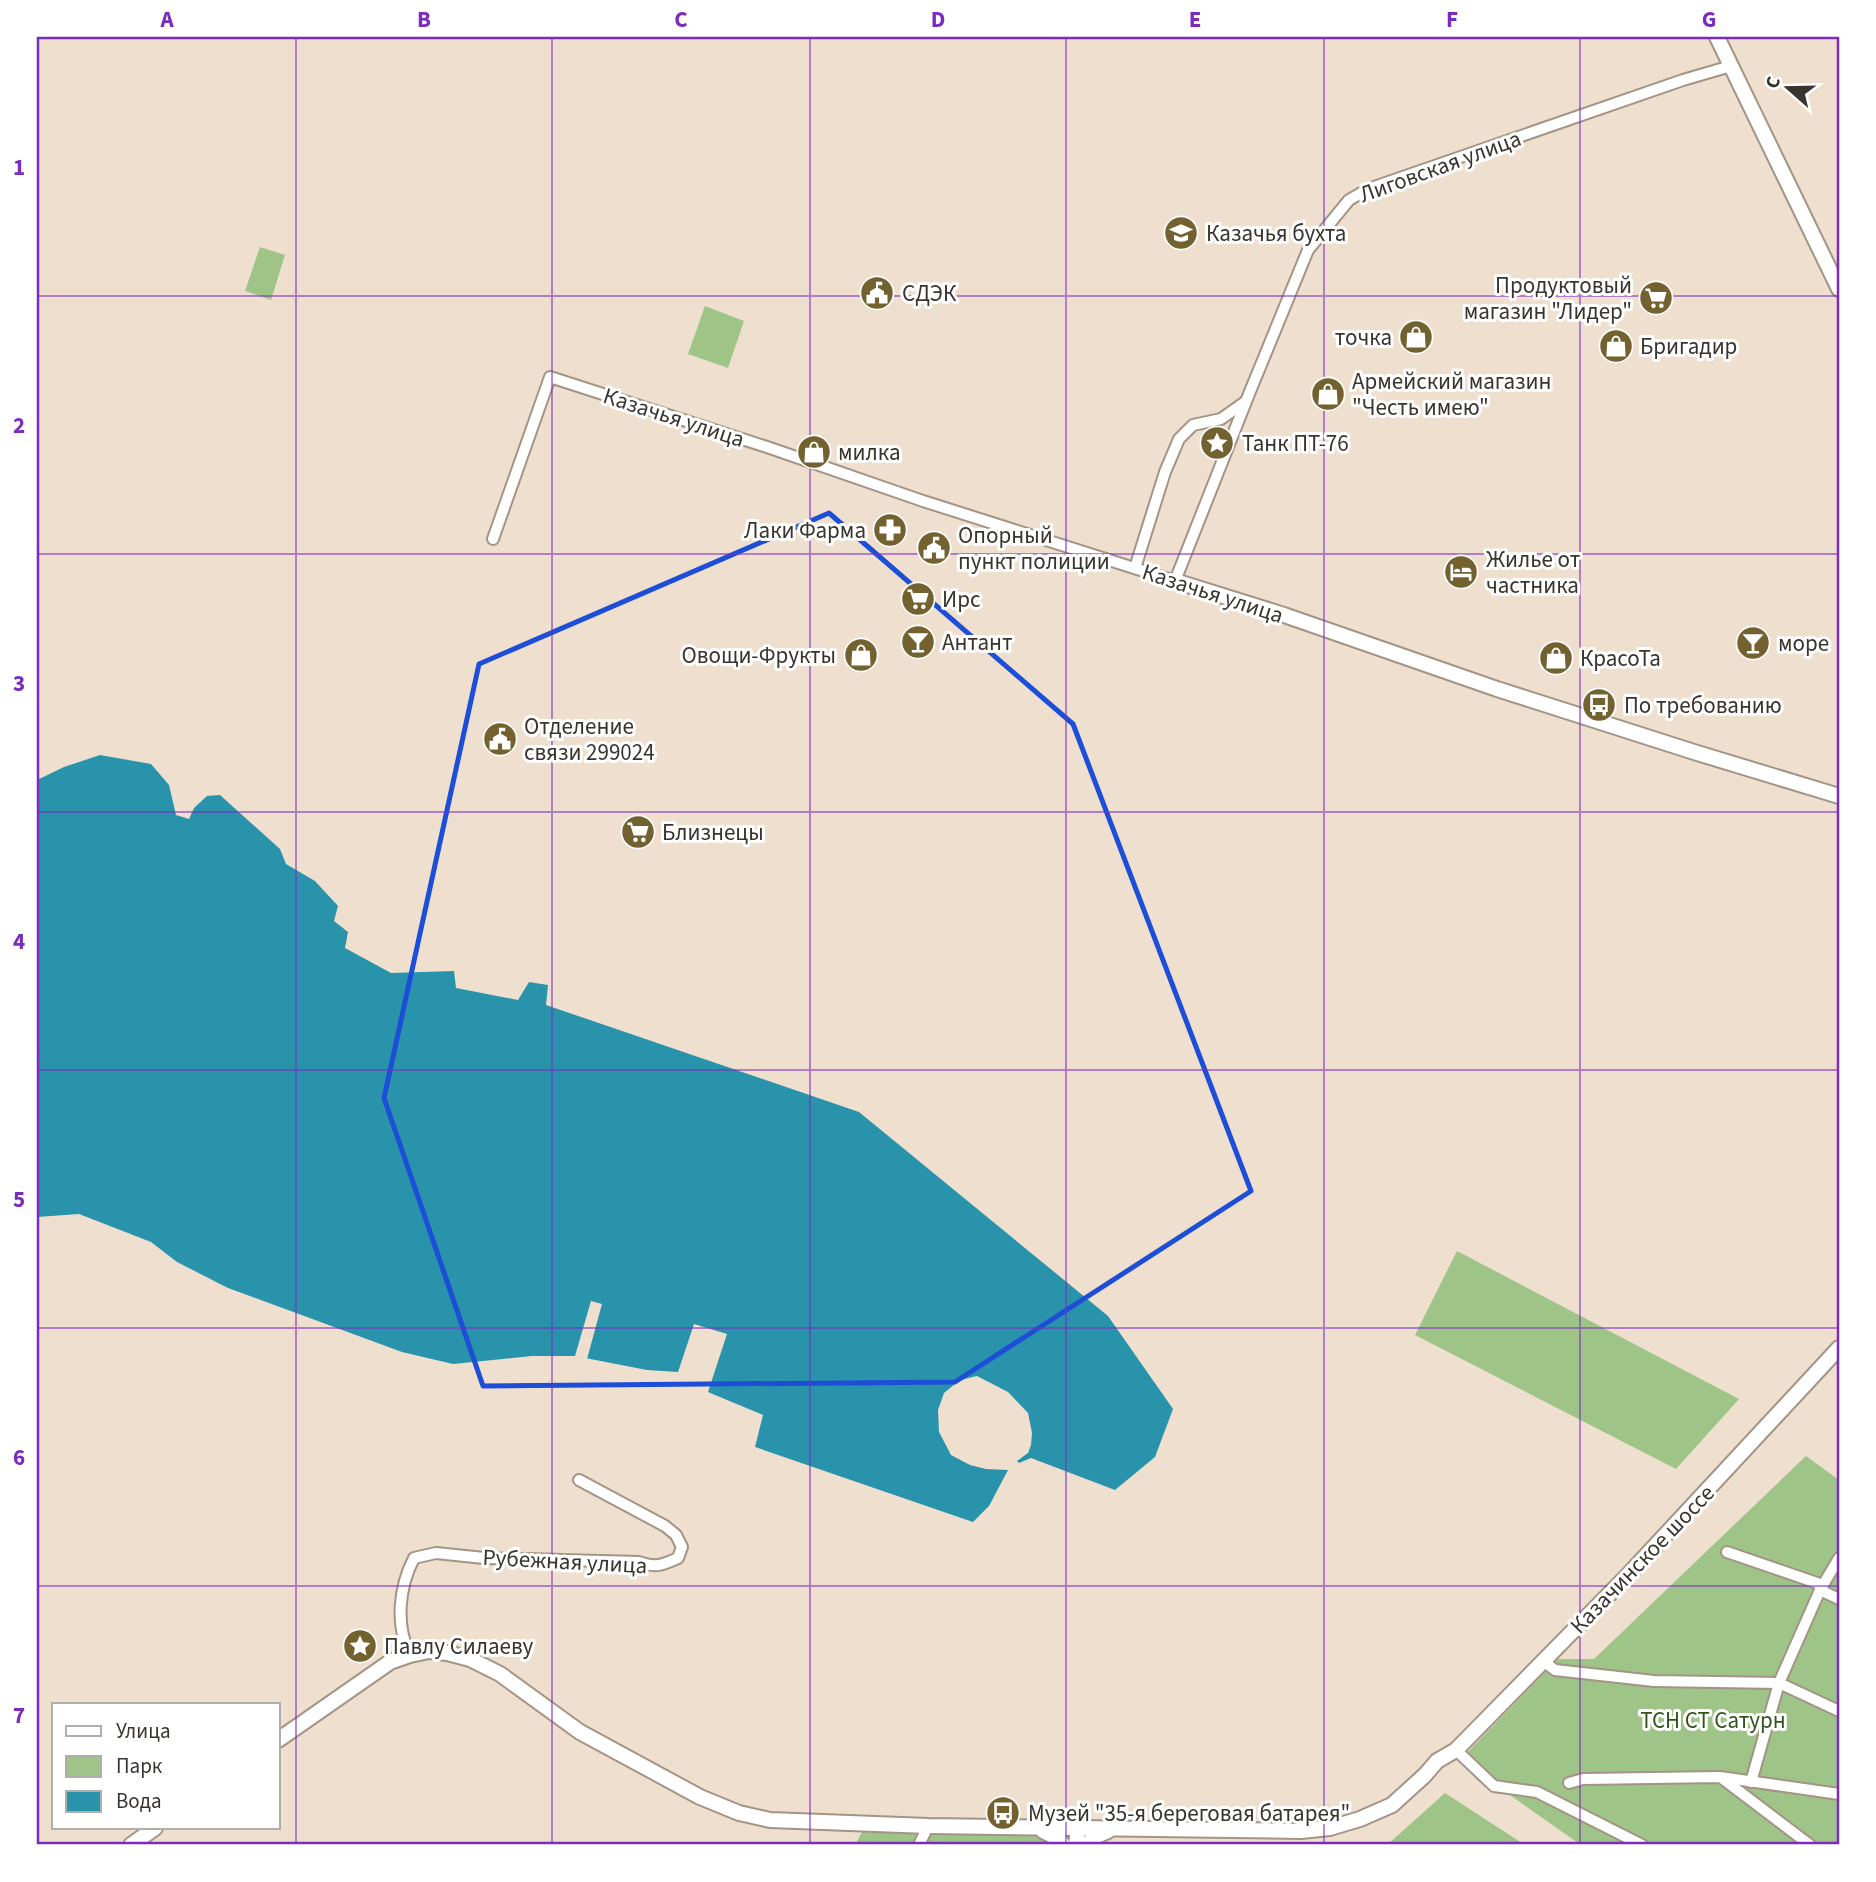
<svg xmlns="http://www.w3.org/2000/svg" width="1876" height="1882" viewBox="0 0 1876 1882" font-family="'Source Sans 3',sans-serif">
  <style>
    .green { fill: #9ec488 }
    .water { fill: #2993ab }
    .pier { fill: #efdfcf }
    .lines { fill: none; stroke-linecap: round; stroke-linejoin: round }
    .street-casing { stroke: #a39485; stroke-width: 14 }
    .secondary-casing { stroke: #a39485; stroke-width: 18 }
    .street { stroke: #fff; stroke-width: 10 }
    .secondary { stroke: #fff; stroke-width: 14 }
    .marked { fill: none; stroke: #1d4ed8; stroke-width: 5; stroke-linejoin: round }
    .grid { fill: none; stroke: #7b2cbf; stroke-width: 2; stroke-opacity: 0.55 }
    .labels { text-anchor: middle; stroke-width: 6; stroke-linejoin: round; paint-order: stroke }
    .street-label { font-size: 23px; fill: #39342d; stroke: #fff }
    .poi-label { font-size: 23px; fill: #39342d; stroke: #fff; text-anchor: start }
    .park-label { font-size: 23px; fill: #34541c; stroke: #fff }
    .neatline { fill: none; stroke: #7b2cbf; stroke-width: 2.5 }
    .grid-label { font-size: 23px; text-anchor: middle; font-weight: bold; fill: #7b2cbf }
  </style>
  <rect width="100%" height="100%" fill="#efdfcf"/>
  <g class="green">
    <polygon points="260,247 285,255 271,300 245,291"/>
    <polygon points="705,306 744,321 728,368 688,354"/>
    <polygon points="1457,1251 1739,1399 1676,1469 1415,1335"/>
    <polygon points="1806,1456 1839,1480 1839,1845 1581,1845 1460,1760 1558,1659 1594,1659"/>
    <polygon points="1445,1793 1525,1845 1387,1845"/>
    <polygon points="862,1832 886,1833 1071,1837 1070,1845 855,1845"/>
  </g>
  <polygon class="water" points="100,755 151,764 169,785 176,815 189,819 194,808 207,796 220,795 280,849 286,864 315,881 338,906 334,921 348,932 345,948 391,973 454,971 456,988 518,1000 529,982 548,985 546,1005 859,1112 1108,1316 1173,1409 1155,1457 1115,1490 1031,1458 1019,1463 1017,1461 1028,1453 1031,1445 1032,1433 1028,1413 1008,1392 977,1376 960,1380 944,1393 938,1410 939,1432 951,1455 970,1465 986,1469 1008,1470 989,1506 973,1522 755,1447 763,1415 708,1392 727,1334 694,1324 678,1372 647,1370 575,1356 532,1356 453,1364 402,1352 228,1288 177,1262 151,1242 79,1214 37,1217 37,780 64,767"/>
  <polygon class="pier" points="591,1301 602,1304 587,1359 575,1356"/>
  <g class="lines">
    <g class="street-casing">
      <g id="street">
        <polyline points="493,539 550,377 767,447 923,501 1175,581 1249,394 1308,250 1349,200 1368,189 1683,80 1731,66"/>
        <polyline points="1135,568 1165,472 1179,439 1193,425 1221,419 1245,402"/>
        <polyline points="1727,1552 1823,1585"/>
        <polyline points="1820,1590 1839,1599"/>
        <path d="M410 1655C395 1625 399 1587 414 1558L436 1553 484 1558 639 1562C656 1568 662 1565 678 1558L682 1547 676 1535 665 1526 579 1480"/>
        <polyline points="1543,1661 1555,1670 1654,1681 1779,1683 1839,1711"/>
        <polyline points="1456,1750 1494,1786 1537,1792 1642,1845"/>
        <polyline points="1723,1779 1810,1845"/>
        <polyline points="1751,1782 1779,1683 1820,1590 1839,1558"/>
        <polyline points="1569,1783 1583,1779 1720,1777 1839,1794"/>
        <polyline points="919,1845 928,1826"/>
      </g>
    </g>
    <g class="secondary-casing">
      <g id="secondary">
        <polyline points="1717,37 1839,289"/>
        <polyline points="1175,581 1284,615 1497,689 1694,752 1839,796"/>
        <polyline points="278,1740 390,1662 410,1655 429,1651 447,1653 470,1659 500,1674 580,1732 700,1797 739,1813 770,1820 928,1826 1301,1831 1330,1828 1360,1819 1392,1805 1425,1775 1437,1761 1456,1750 1630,1573 1839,1348"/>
        <polyline points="1043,1831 1059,1839 1063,1845"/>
        <polyline points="131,1845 155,1828"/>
        <polyline points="1076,1845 1078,1829"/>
        <polyline points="1086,1845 1094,1837 1108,1831"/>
      </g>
    </g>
    <use href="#street" class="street"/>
    <use href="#secondary" class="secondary"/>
  </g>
  <path class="marked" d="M829 513 1073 724 1251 1191 955 1382 483 1386 384 1098 479 664Z"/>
  <path class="grid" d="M296 37V1845M552 37V1845M810 37V1845M1066 37V1845M1324 37V1845M1580 37V1845M37 296H1839M37 554H1839M37 812H1839M37 1070H1839M37 1328H1839M37 1586H1839"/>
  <defs>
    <g id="school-disc" transform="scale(1.75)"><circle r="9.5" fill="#736130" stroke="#fff"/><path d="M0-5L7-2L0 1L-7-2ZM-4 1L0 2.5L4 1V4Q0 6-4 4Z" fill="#fff"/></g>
    <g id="civic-disc" transform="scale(1.75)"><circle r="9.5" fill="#736130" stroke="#fff"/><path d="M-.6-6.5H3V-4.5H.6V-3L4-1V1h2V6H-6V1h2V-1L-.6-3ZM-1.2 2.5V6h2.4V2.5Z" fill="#fff"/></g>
    <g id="supermarket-disc" transform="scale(1.75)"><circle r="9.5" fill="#736130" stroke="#fff"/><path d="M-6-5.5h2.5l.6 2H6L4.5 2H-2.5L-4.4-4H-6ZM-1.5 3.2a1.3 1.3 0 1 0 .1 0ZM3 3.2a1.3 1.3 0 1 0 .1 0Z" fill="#fff"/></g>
    <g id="shop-disc" transform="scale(1.75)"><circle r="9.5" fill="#736130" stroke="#fff"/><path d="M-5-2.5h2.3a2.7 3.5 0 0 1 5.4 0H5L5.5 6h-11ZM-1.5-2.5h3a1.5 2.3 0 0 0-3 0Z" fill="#fff"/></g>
    <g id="sight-disc" transform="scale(1.75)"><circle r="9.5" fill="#736130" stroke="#fff"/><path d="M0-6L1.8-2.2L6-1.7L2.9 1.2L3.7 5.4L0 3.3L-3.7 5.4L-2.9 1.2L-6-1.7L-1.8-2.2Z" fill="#fff"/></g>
    <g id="pharmacy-disc" transform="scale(1.75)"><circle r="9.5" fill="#736130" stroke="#fff"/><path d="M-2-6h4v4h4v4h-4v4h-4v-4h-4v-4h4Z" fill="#fff"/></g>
    <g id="hotel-disc" transform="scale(1.75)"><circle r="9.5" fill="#736130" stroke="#fff"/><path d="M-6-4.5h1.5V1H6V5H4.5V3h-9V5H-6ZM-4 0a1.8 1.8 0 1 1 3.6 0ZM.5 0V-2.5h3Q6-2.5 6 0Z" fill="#fff"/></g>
    <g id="bar-disc" transform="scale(1.75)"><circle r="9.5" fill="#736130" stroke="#fff"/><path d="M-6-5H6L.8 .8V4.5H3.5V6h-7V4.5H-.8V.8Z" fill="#fff"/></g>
    <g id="bus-disc" transform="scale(1.75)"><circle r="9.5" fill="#736130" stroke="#fff"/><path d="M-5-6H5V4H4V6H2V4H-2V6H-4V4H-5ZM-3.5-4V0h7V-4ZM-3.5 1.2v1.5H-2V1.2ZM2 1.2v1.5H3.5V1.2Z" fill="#fff"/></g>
  </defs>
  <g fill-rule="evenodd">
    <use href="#school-disc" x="1181" y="233"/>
    <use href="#civic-disc" x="877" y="293"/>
    <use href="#supermarket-disc" x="1656" y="298"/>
    <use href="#shop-disc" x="1416" y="337"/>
    <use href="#shop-disc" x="1616" y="346"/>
    <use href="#shop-disc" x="1328" y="394"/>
    <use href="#sight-disc" x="1217" y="443"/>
    <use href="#shop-disc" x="814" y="452"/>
    <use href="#pharmacy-disc" x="890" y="530"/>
    <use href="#civic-disc" x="934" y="548"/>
    <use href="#hotel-disc" x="1461" y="572"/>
    <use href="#supermarket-disc" x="918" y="599"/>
    <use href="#bar-disc" x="918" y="642"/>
    <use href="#bar-disc" x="1753" y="643"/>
    <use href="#shop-disc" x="861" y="655"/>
    <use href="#shop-disc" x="1556" y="658"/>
    <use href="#bus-disc" x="1599" y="705"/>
    <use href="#civic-disc" x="500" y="739"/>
    <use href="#supermarket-disc" x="638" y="832"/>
    <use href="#sight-disc" x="360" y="1646"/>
    <use href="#bus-disc" x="1003" y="1813"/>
  </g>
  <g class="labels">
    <g class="street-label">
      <text transform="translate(1440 166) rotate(-20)" y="8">Лиговская улица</text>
      <text transform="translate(674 417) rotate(18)" y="8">Казачья улица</text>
      <text transform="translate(1213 593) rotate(18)" y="8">Казачья улица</text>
      <text transform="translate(1642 1559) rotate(-46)" y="8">Казачинское шоссе</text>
      <text transform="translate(565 1561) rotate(3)" y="8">Рубежная улица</text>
    </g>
    <g class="poi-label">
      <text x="1206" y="241">Казачья бухта</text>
      <text x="1632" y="293" text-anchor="end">Продуктовый<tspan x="1632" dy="26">магазин "Лидер"</tspan></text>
      <text x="902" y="301">СДЭК</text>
      <text x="1392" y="345" text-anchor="end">точка</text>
      <text x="1640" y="354">Бригадир</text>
      <text x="1352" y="389">Армейский магазин<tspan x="1352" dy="26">"Честь имею"</tspan></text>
      <text x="1242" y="451">Танк ПТ-76</text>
      <text x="838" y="460">милка</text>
      <text x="866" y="538" text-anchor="end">Лаки Фарма</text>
      <text x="958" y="543">Опорный<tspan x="958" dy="26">пункт полиции</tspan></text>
      <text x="1486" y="567">Жилье от<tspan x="1486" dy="26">частника</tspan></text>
      <text x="942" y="607">Ирс</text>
      <text x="942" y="650">Антант</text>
      <text x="1778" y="651">море</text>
      <text x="836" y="663" text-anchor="end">Овощи-Фрукты</text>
      <text x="1580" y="666">КрасоТа</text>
      <text x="1624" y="713">По требованию</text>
      <text x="524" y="734">Отделение<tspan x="524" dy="26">связи 299024</tspan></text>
      <text x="662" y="840">Близнецы</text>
      <text x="384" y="1654">Павлу Силаеву</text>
      <text x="1028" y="1821">Музей "35-я береговая батарея"</text>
    </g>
    <g class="park-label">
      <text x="1713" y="1728">ТСН СТ Сатурн</text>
    </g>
  </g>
  <rect width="1876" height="1882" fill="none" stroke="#ffffff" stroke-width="77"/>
  <rect x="52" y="1703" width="228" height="126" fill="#ffffff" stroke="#b0aeab" stroke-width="2"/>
  <rect x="66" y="1726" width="35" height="10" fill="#ffffff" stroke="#b0aeab" stroke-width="2"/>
  <text x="116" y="1738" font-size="21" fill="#39342d">Улица</text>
  <rect x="66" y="1756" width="35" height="21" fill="#9ec488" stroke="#b0aeab" stroke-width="2"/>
  <text x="116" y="1773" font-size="21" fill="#39342d">Парк</text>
  <rect x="66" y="1791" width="35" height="21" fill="#2993ab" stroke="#b0aeab" stroke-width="2"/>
  <text x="116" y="1808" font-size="21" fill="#39342d">Вода</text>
  <g transform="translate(1788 88) rotate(290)" stroke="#ffffff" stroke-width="5" paint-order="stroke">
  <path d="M0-5L12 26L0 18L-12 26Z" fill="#39342d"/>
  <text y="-10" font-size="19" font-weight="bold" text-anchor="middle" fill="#39342d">С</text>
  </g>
  <rect x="38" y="38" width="1800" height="1805" class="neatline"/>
  <g class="grid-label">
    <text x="167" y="27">A</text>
    <text x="424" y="27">B</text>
    <text x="681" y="27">C</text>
    <text x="938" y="27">D</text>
    <text x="1195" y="27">E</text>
    <text x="1452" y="27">F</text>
    <text x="1709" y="27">G</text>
    <text x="19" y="175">1</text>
    <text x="19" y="433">2</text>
    <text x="19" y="691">3</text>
    <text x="19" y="949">4</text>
    <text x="19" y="1207">5</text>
    <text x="19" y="1465">6</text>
    <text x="19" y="1723">7</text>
  </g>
</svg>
